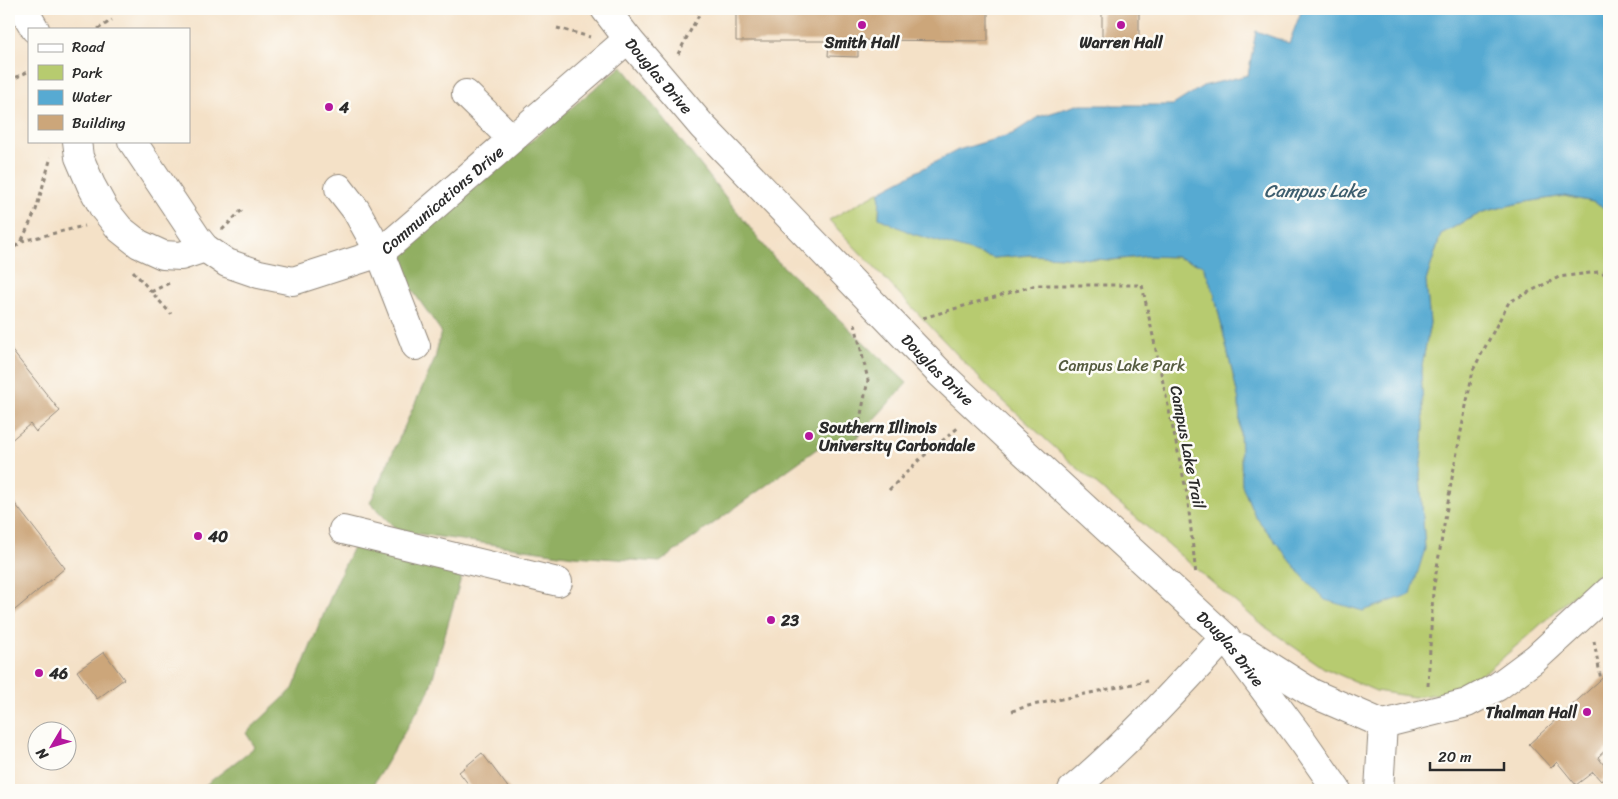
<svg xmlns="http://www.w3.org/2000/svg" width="1618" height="799" viewBox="0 0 1618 799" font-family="Sriracha,sans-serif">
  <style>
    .green { fill: #b7cb6f; stroke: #717b4d }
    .forest { fill: #91af62; stroke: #5e6d46 }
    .water { fill: #57aad2; stroke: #416a7e }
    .building { fill: #cca67a }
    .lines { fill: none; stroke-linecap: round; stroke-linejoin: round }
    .minor-casing { stroke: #908679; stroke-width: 30 }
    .path { stroke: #908679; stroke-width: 3; stroke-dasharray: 4 4; stroke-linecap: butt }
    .minor { stroke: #fff; stroke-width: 28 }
    .poi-dot { fill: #b5179e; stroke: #fdfcf7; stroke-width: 2 }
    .labels { text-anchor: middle; stroke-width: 5; stroke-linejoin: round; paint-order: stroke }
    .poi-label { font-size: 16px; font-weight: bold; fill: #2b2b2b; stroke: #fdfcf7; text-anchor: start }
    .street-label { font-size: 16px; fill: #2b2b2b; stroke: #fdfcf7 }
    .park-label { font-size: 16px; fill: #555b3f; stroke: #fdfcf7 }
    .water-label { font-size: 18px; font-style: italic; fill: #3d5e6e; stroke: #fdfcf7 }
  </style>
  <rect width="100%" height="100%" fill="#fdfcf7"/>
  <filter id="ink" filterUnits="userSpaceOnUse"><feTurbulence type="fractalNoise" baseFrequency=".02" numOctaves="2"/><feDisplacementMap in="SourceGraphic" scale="10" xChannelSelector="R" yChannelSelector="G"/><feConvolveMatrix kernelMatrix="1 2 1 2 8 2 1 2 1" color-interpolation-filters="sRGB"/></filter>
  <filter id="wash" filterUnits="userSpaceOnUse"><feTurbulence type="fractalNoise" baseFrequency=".0096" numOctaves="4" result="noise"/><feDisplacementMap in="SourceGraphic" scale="20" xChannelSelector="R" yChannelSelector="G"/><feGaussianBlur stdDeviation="1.12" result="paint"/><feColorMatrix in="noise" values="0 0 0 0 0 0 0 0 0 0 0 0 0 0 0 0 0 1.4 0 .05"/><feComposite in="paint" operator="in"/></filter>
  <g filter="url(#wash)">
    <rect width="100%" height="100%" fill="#f4e1c7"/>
    <polygon class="green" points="880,191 879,218 994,258 1030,255 1111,260 1149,256 1176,257 1203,265 1214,293 1239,401 1242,485 1255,516 1302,575 1325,600 1425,549 1420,475 1424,425 1421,371 1430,323 1426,281 1441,234 1483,212 1520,203 1564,196 1593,202 1609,211 1609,564 1490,669 1446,693 1414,697 1376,691 1324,668 1261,624 1074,465 988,387 829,220"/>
    <g class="forest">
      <polygon points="622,66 773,257 907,383 856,439 829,440 660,562 574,556 398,531 370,503 435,359 441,331 405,280 399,251 467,194"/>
      <polygon points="359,534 466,560 429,691 370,790 199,790 255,747 246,733 293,689 336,584"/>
      <polygon points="1282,782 1288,790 1259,790"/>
    </g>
    <polygon class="water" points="1302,9 1609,9 1609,211 1593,202 1564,196 1520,203 1483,212 1441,234 1426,281 1430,323 1421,371 1424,427 1420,475 1425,549 1411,594 1363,611 1325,600 1305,579 1255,516 1242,485 1239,401 1214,293 1203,265 1176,257 1149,256 1111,260 1030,255 994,258 913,234 879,218 880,191 958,150 1012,134 1038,117 1077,105 1173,105 1203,86 1248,75 1256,31 1289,43"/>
    <g id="blocks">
      <g class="building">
        <polygon points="736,9 988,9 988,41 858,40 858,57 828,56 829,41 736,41"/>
        <polygon points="1102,9 1139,9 1139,43 1102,42"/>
        <polygon points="9,347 60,411 36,432 30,424 9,442"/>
        <polygon points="9,496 65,568 9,615"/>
        <polygon points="104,652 124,679 97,699 77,671"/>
        <polygon points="1609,672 1609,747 1598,757 1609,772 1601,781 1593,772 1576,785 1557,762 1551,768 1529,744"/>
        <polygon points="482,753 510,790 473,790 459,772"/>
      </g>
    </g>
  </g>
  <g filter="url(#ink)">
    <use href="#blocks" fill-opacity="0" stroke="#908679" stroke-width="1"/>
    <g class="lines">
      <g class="minor-casing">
        <g id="minor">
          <polyline points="23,9 35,29"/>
          <path id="s1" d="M605 9 628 39 702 126 941 374 1024 452 1225 637 1302 740 1337 790"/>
          <polyline points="466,94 512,139"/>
          <polyline points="77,141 79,157 91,185 104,209 120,229 139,244 163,255 181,256 205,248"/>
          <path id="s2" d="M132 141 197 238 205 248 227 263 259 274 293 281 380 253 628 39"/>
          <polyline points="339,188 356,210 380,253 416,346"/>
          <polyline points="343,530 558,582"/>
          <polyline points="1241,648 1312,693 1383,724 1467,703 1497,687 1536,658 1609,591"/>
          <path d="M1072 790C1127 744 1176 690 1225 637"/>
          <polyline points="1379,790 1383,724"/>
        </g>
      </g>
      <g class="path">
        <polyline points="557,28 590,37"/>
        <polyline points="98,29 112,20"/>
        <polyline points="678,54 702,9"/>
        <polyline points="9,81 29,71"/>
        <polyline points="222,230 242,210"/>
        <polyline points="22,240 36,210 51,157"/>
        <polyline points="9,252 22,241 84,226"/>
        <polyline points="133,271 171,314"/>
        <polyline points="151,292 171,282"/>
        <polyline points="923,318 1036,285 1142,285 1187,494 1196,575"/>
        <polyline points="855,324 868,380 856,439"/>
        <polyline points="889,490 920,459 959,427"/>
        <polyline points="1594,641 1601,680"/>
        <polyline points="1428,686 1433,591 1452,478 1473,370 1509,302 1559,277 1599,272 1609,275"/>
        <polyline points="1012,711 1028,706 1147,681"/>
      </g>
      <use href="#minor" class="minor"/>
    </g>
  </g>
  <g class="poi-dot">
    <circle cx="862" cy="25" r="5"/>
    <circle cx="1121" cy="25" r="5"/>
    <circle cx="329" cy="107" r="5"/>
    <circle cx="809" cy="436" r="5"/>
    <circle cx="198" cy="536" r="5"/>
    <circle cx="771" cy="620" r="5"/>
    <circle cx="39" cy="673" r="5"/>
    <circle cx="1587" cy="712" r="5"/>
  </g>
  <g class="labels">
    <g class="poi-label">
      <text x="862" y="48" text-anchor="middle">Smith Hall</text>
      <text x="1121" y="48" text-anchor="middle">Warren Hall</text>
      <text x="339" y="113">4</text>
      <text x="819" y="433">Southern Illinois<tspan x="819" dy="18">University Carbondale</tspan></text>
      <text x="208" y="542">40</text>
      <text x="781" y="626">23</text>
      <text x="49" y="679">46</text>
      <text x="1577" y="718" text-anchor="end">Thalman Hall</text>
    </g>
    <g class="street-label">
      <text dy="6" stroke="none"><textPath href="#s1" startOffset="86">Douglas Drive</textPath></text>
      <text dy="6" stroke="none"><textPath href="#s2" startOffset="398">Communications Drive</textPath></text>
      <text dy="6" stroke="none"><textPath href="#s1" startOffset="491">Douglas Drive</textPath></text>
      <text transform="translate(1188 447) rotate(79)" y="6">Campus Lake Trail</text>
      <text dy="6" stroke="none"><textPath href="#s1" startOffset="896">Douglas Drive</textPath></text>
    </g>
    <g class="park-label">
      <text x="1122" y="371">Campus Lake Park</text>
    </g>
    <g class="water-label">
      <text x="1315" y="197">Campus Lake</text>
    </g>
  </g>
  <rect width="1618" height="799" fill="none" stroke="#fdfcf7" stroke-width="30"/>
  <rect x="28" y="28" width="162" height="115" fill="#fdfcf7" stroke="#a9a8a5"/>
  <rect x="38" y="44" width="25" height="8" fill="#ffffff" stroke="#a9a8a5"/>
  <text x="72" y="52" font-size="15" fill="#2b2b2b">Road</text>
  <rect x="38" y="65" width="25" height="15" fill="#b7cb6f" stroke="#a9a8a5"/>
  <text x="72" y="78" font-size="15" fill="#2b2b2b">Park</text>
  <rect x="38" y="90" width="25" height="15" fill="#57aad2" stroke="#a9a8a5"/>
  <text x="72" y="102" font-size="15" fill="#2b2b2b">Water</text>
  <rect x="38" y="115" width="25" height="15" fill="#cca67a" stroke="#a9a8a5"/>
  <text x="72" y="128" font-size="15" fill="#2b2b2b">Building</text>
  <g transform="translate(52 746) rotate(232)"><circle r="24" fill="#fdfcf7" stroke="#a9a8a5"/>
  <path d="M0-4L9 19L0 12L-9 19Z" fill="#b5179e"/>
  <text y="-8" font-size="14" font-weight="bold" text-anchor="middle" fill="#2b2b2b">N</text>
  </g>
  <path d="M1430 762v8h74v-8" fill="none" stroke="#2b2b2b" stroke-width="2.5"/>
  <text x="1438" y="762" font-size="15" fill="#2b2b2b" stroke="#fdfcf7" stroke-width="4" paint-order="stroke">20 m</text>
</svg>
